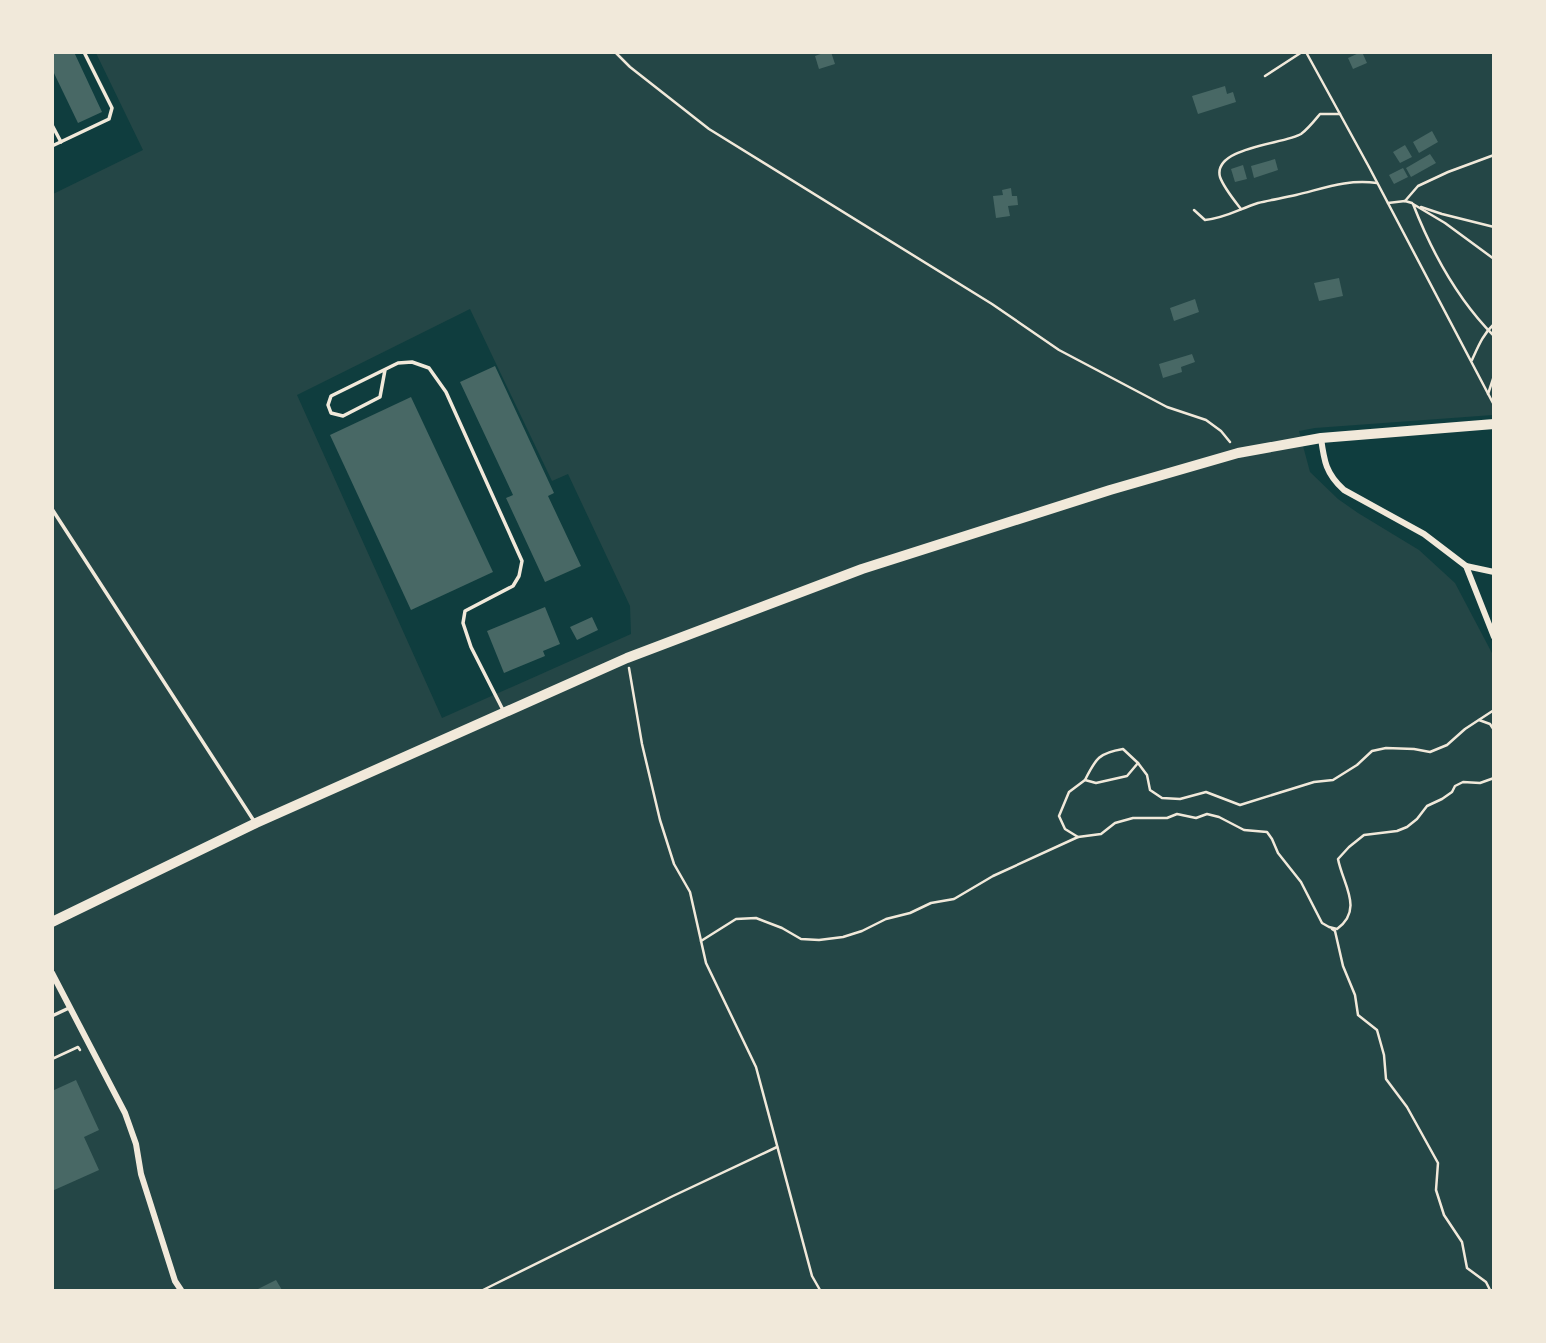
<svg xmlns="http://www.w3.org/2000/svg" width="1546" height="1343" viewBox="0 0 1546 1343" font-family="'Space Grotesk',sans-serif">
  <style>
    .green { fill: #244646; fill-rule: evenodd }
    .building { fill: #486865 }
    .lines { fill: none; stroke-linecap: round; stroke-linejoin: round }
    .path { stroke: #f1e9da; stroke-width: 2.5 }
    .service { stroke: #f1e9da; stroke-width: 3.5 }
    .minor { stroke: #f1e9da; stroke-width: 6 }
    .secondary { stroke: #f1e9da; stroke-width: 10 }
  </style>
  <rect width="100%" height="100%" fill="#0f3d3e"/>
  <path class="green" d="M96 53H1493V415L1315 428 1299 431 1310 472 1338 499 1358 513 1419 550 1455 583 1493 655V1290H53V194L143 150ZM470 309 552 481 568 474 630 606 631 634 442 718 297 395Z"/>
  <g class="building">
    <polygon points="52,52 74,52 102,112 78,123 52,69"/>
    <polygon points="826,52 831,52 835,64 819,69 815,56"/>
    <polygon points="1361,52 1362,52 1367,63 1353,69 1348,58"/>
    <polygon points="1225,86 1227,94 1233,92 1236,102 1198,114 1192,96"/>
    <polygon points="1432,131 1438,142 1419,153 1413,142"/>
    <polygon points="1405,145 1412,157 1400,163 1393,152"/>
    <polygon points="1430,154 1436,163 1411,177 1406,168"/>
    <polygon points="1275,159 1278,170 1254,178 1251,166"/>
    <polygon points="1243,165 1247,179 1235,182 1231,169"/>
    <polygon points="1403,168 1408,177 1394,184 1389,175"/>
    <polygon points="1011,188 1012,196 1017,196 1018,205 1008,206 1010,216 996,218 993,196 1003,195 1002,190"/>
    <polygon points="1339,278 1343,296 1319,301 1314,283"/>
    <polygon points="1195,299 1199,312 1174,321 1170,308"/>
    <polygon points="1192,354 1195,362 1181,367 1182,372 1163,378 1159,364"/>
    <polygon points="495,366 554,493 548,496 581,566 545,582 506,498 513,495 460,382"/>
    <polygon points="411,397 493,572 411,610 330,435"/>
    <polygon points="545,607 560,644 543,651 545,656 504,673 487,631"/>
    <polygon points="592,617 598,630 577,640 570,627"/>
    <polygon points="76,1080 99,1130 84,1137 99,1170 52,1191 52,1091"/>
    <polygon points="276,1280 282,1290 256,1290"/>
  </g>
  <g class="lines">
    <g class="path">
      <polyline points="615,52 630,67 709,129 992,304 1059,350 1167,407 1206,420 1221,431 1230,442"/>
      <polyline points="1306,52 1369,167 1494,405"/>
      <polyline points="1265,76 1302,52"/>
      <polyline points="1405,201 1418,186 1448,172 1494,155"/>
      <polyline points="1388,203 1405,201 1412,203"/>
      <polyline points="1421,207 1442,214 1494,227"/>
      <path d="M1241 209C1234 200 1224 188 1220 177 1212 147 1285 144 1301 134 1308 129 1315 120 1320 114H1340"/>
      <path d="M1194 210 1205 220C1226 218 1239 209 1258 203 1270 200 1283 198 1296 195 1325 188 1347 179 1377 183"/>
      <path d="M1494 259 1445 223 1413 204C1431 250 1458 300 1494 336"/>
      <path d="M1472 360C1478 347 1483 334 1494 324"/>
      <polyline points="1488,394 1494,376"/>
      <polyline points="629,668 642,744 660,820 674,864 690,892 706,963 756,1067 812,1276 820,1290"/>
      <path d="M1494 710 1465 729 1447 745 1430 752 1414 749 1386 748 1372 751 1357 765 1333 780 1314 782 1240 805 1206 792 1180 799 1162 798 1150 790 1147 775 1138 763 1127 776 1096 783 1085 780 1069 792 1059 816 1065 829 1078 837 1101 834 1115 823 1133 818H1167L1177 814 1196 818 1207 814 1219 817 1244 830 1267 832 1272 839 1278 853 1301 882 1322 923 1329 927 1337 929C1364 909 1343 885 1338 859L1349 847 1364 835 1397 831 1407 827 1417 819 1427 806 1442 799 1452 792 1455 786 1463 782 1480 783 1494 778"/>
      <polyline points="1479,720 1490,724 1494,730"/>
      <path d="M1085 780C1096 758 1099 753 1123 749L1138 763"/>
      <polyline points="1332,929 1335,931 1343,966 1355,995 1358,1015 1377,1030 1384,1055 1386,1079 1407,1107 1438,1163 1436,1190 1444,1215 1462,1242 1467,1268 1486,1282 1490,1290"/>
      <polyline points="701,941 736,919 756,918 782,928 801,939 819,940 843,937 862,931 886,919 910,913 931,903 954,899 993,876 1078,837"/>
      <polyline points="52,1059 78,1047 80,1050"/>
      <polyline points="483,1290 673,1196 777,1147"/>
    </g>
    <g class="service">
      <polyline points="52,125 61,142"/>
      <polyline points="52,146 109,119 112,108 84,52"/>
      <polyline points="385,370 380,397 343,416 331,413 328,405 331,396 398,363 412,362 429,368 446,392 522,561 519,576 513,586 465,611 463,623 471,647 503,710"/>
      <polyline points="52,509 254,821"/>
      <polyline points="52,1016 69,1008"/>
    </g>
    <g class="minor">
      <path d="M1321 438C1324 461 1326 474 1344 490L1424 534 1466 566 1494 637"/>
      <polyline points="1466,566 1494,572"/>
      <polyline points="52,973 125,1113 136,1144 141,1174 175,1281 181,1290"/>
    </g>
    <polyline class="secondary" points="52,922 256,823 627,658 862,569 1110,490 1238,453 1321,438 1494,424"/>
  </g>
  <rect width="1546" height="1343" fill="none" stroke="#f1e9da" stroke-width="108"/>
</svg>
